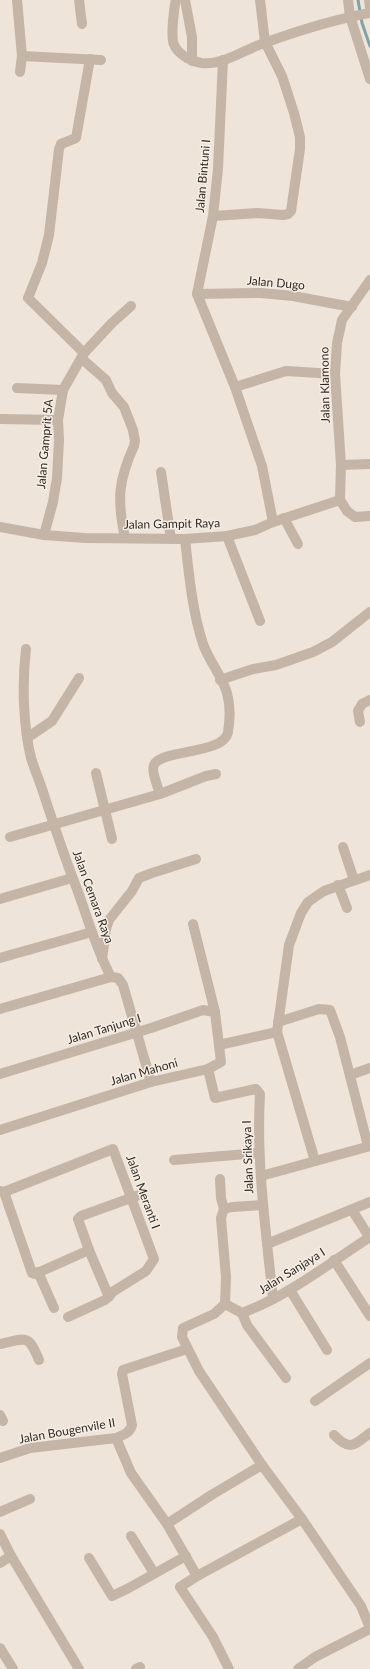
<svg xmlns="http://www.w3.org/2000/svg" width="370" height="1669" viewBox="0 0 370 1669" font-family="Lato,sans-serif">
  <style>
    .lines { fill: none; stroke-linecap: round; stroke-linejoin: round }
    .stream { stroke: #7ba5a8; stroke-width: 3 }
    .minor { stroke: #c5b5a6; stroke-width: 10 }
    .labels { text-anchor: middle; stroke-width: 3; stroke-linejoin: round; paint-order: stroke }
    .street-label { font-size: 12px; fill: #312a26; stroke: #f6eee4 }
  </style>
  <rect width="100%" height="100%" fill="#eee4d9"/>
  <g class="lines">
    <polyline class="stream" points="358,0 362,23 370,46"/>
    <g class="minor">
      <polyline points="17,0 22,56 101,60"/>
      <polyline points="79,0 82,24"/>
      <path d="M176 0C174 7 174 14 173 21 172 39 170 48 187 58 191 60 196 62 201 63 223 66 247 48 267 42 301 30 335 19 370 13"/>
      <polyline points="185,0 192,37 192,61"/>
      <polyline points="348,0 350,16 370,79"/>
      <polyline points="369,0 370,7"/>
      <polyline points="20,72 22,56"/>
      <polyline points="213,216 258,213 283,215 288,214 291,211 300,149 300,137 294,113 282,76 265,42 260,0"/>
      <polyline points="197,294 235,387 262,466 273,522"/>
      <polyline points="197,294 213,216 218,169 223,60"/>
      <polyline points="197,294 261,293 293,296 352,307"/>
      <polyline points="84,353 28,298 42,263 49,235 59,149 61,144 76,138 90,59"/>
      <path d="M81 358 106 380 112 393 124 407 133 430 135 441 134 446C118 481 117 500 125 538"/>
      <polyline points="235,387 286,371 335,374"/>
      <polyline points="17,388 63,390"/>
      <polyline points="0,419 58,420"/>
      <polyline points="341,465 370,464"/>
      <polyline points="161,472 171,539"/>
      <polyline points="340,500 341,465 335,374 337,343 342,320 370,280"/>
      <polyline points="340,500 347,511 355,517 370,516"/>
      <polyline points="284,518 298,544"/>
      <polyline points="0,527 44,535 85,538 185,539 227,536 255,530 273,522 340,500"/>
      <polyline points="44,535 53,502 57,478 59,440 58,420 63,390 84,353 112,323 131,306"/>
      <polyline points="227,536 260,621"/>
      <path d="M26 649C22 683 23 725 31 758 35 771 41 784 45 798 55 828 65 859 77 889 88 919 96 949 111 977"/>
      <polyline points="220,680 253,669 276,665 313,652 332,642 370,612"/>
      <polyline points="360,722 358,711 362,704 370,700"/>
      <polyline points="27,738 52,721 79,678"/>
      <polyline points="96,773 112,839"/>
      <path d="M160 794C158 788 151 770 154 765 160 749 224 755 228 732 230 720 230 704 227 693 222 676 209 661 203 644 192 610 189 574 185 539"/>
      <polyline points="10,837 160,794 206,776 216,774"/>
      <polyline points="343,847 354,880"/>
      <polyline points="338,885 347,908"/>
      <polyline points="0,899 72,878"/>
      <polyline points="0,958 92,932"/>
      <polyline points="102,959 106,929 109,920 132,891 139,878 152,873 196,859"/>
      <polyline points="111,977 118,978 123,985 151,1082"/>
      <polyline points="0,1009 111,977"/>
      <polyline points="278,1022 319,1009 330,1010 340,1037 368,1146"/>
      <polyline points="219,1045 277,1032"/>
      <path d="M208 1069 215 1098 256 1089 260 1094C256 1162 266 1231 273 1299"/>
      <polyline points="0,1074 151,1028 203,1010 215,1012"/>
      <polyline points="350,1075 370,1068"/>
      <polyline points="0,1130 151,1082 208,1069 221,1062 215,1012 193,924"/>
      <polyline points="174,1160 259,1153"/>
      <polyline points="315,1161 277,1032 289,945 301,913 308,902 324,891 370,875"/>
      <polyline points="261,1176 370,1146"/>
      <polyline points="220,1179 221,1198 224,1209"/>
      <polyline points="0,1191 4,1192 113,1149 154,1259 146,1271 114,1291 105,1300 68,1317"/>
      <polyline points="4,1192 32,1273 35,1274 89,1250"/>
      <polyline points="262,1205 232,1207 224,1209 221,1218 226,1277 225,1304 214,1314 183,1328 182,1337 199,1371 262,1465 302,1519 361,1606 370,1628"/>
      <polyline points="352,1210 370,1238"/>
      <polyline points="267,1244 370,1202"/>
      <polyline points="334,1260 370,1316"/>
      <polyline points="38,1272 54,1308"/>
      <polyline points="290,1290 327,1350"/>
      <polyline points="109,1297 89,1250 78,1219 81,1216 139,1195"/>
      <path d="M225 1304 242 1313C288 1296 328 1264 370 1237"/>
      <polyline points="242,1313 247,1325 286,1378"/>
      <path d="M0 1344C27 1338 28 1334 39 1360"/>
      <polyline points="315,1401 370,1363"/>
      <polyline points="0,1415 3,1421"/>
      <path d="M334 1435C350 1451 353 1446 370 1433"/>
      <polyline points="116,1438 131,1473 167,1524 197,1576"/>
      <path d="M0 1458 30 1448 116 1438C123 1435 130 1433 132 1425L122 1374 123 1370 187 1349"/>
      <polyline points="0,1512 30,1499"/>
      <polyline points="167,1524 213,1494 262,1465"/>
      <polyline points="0,1534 10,1554 79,1669"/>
      <polyline points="131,1536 154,1573"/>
      <polyline points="89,1558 112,1596 127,1589 186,1556"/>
      <polyline points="0,1563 11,1556"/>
      <polyline points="0,1648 13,1669"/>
      <polyline points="136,1669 140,1667"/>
      <polyline points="229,1669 213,1637 180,1587 197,1576 302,1519"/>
      <polyline points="298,1669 315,1657 370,1629"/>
    </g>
  </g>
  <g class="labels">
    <g class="street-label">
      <text transform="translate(203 176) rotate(-85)" y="4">Jalan Bintuni I</text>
      <text transform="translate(276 283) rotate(5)" y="4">Jalan Dugo</text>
      <text transform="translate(325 385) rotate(-91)" y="4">Jalan Klamono</text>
      <text transform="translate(45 444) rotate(-85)" y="4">Jalan Gamprit 5A</text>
      <text transform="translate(172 524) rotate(-1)" y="4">Jalan Gampit Raya</text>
      <text transform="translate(93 897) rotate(70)" y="4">Jalan Cemara Raya</text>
      <text transform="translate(104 1029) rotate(-17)" y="4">Jalan Tanjung I</text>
      <text transform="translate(144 1072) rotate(-16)" y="4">Jalan Mahoni</text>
      <text transform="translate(248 1157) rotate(-92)" y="4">Jalan Srikaya I</text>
      <text transform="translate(143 1192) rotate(70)" y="4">Jalan Meranti I</text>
      <text transform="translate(292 1271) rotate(-32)" y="4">Jalan Sanjaya I</text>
      <text transform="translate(67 1431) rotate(-10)" y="4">Jalan Bougenvile II</text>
    </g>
  </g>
</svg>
